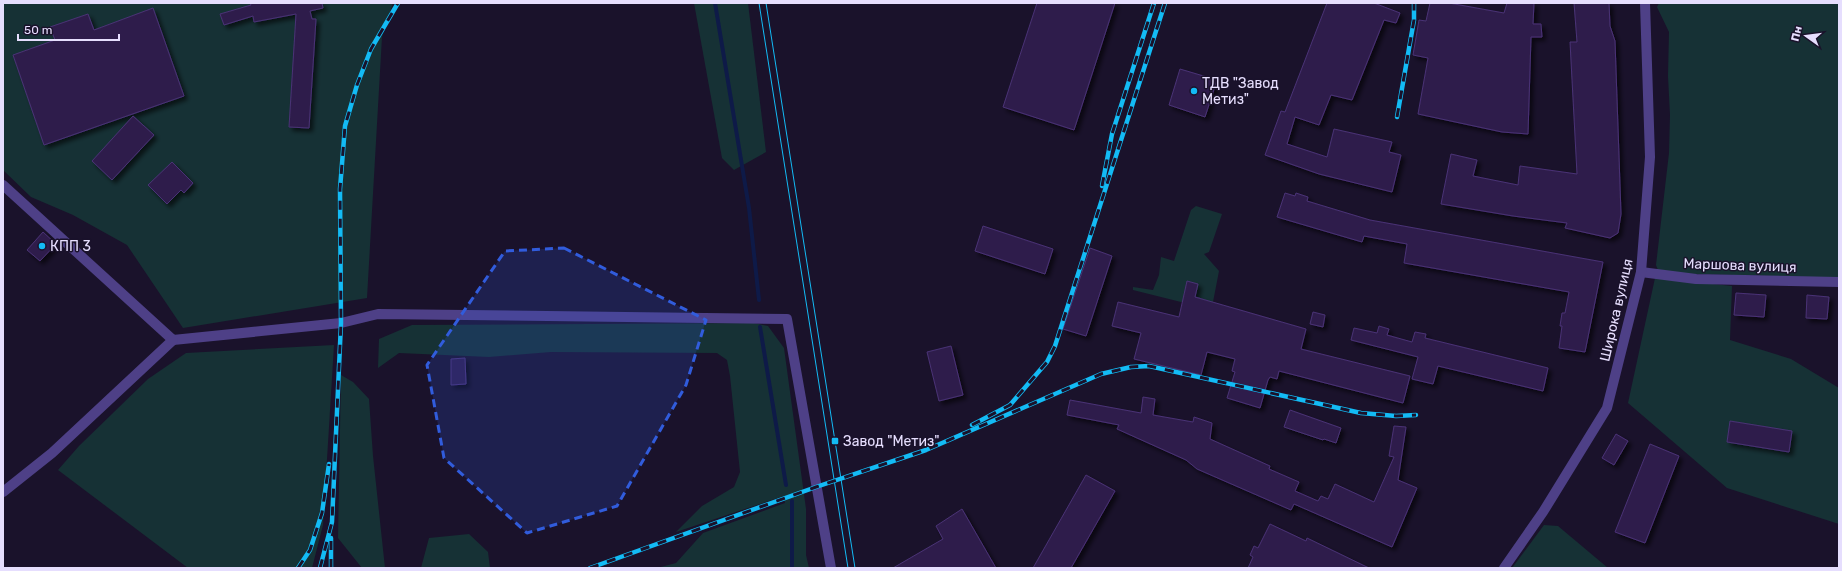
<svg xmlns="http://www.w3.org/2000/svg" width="1842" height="571" viewBox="0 0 1842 571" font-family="Rubik,sans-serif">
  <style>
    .green { fill: #163135 }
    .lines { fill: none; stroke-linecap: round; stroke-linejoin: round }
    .stream { stroke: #0e1a48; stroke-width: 4 }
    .building { fill: #2f1f4b; stroke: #4a3276; filter: url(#shadow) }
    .minor { stroke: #4e4087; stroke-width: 10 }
    .tram { stroke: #13bbf5; stroke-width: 1 }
    .rail-casing { stroke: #13bbf5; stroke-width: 4.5 }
    .rail { stroke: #1a122b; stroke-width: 3; stroke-dasharray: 9; stroke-linecap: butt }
    .marked { fill: #315cdc; fill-opacity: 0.2; stroke: #315cdc; stroke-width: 3; stroke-dasharray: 8 5; stroke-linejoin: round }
    .poi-dot { fill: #13bbf5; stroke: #1a122b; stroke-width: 1.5 }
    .labels { text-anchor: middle; stroke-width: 3; stroke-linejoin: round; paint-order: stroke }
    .poi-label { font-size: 14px; fill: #e6defe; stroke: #1a122b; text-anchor: start }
    .street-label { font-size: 14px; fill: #e6defe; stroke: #1a122b }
  </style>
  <defs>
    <filter id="shadow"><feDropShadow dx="3.5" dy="3.5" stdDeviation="2" flood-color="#0009"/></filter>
  </defs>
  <rect width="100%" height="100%" fill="#1a122b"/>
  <g class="green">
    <polygon points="3,3 393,3 382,37 367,298 183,328 127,245 73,215 31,197 3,170"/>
    <polygon points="694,3 748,3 766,152 734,170 722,158"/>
    <polygon points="1659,3 1839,3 1839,278 1659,273 1656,265 1669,153 1670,115 1668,76 1669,32 1657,7"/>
    <polygon points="1196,206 1222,214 1209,252 1204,254 1219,271 1213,302 1201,307 1133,290 1133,287 1153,290 1159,275 1161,257 1174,261 1191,210"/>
    <polygon points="1655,278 1732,286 1730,340 1791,359 1839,388 1839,524 1727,488 1628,403"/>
    <polygon points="754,323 768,326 784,348 806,509 806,555 809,568 657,568 676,563 703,533 785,503 784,496 676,532 702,506 734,487 740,472 730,376 727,360 717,353 551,352 489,357 399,353 378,368 379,339 412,325"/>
    <polygon points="334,345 323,525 312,568 188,568 58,470 79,446 148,379 186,353"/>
    <polygon points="341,375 353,382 369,399 373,456 385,568 362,568 338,538"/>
    <polygon points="1544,525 1558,526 1608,568 1512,568"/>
    <polygon points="469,534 488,552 490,568 421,568 429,538"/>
  </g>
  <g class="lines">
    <g class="stream">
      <polyline points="715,3 749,208 759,300"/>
      <polyline points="760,327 786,485"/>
      <polyline points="792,501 792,568"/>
    </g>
  </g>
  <g class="building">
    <polygon points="250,3 322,3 323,8 310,11 312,19 316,19 309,128 289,127 296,14 254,22 253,16 224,25 220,14 251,5"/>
    <polygon points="1037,3 1115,3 1074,130 1003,107"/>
    <polygon points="1327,3 1374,3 1400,13 1396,23 1384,20 1352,100 1331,95 1319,125 1295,117 1287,144 1327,157 1334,129 1392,142 1389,152 1401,155 1392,192 1319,174 1265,155 1281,111 1285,112"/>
    <polygon points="1430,3 1449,3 1504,13 1507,3 1534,3 1533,24 1541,24 1542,37 1531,37 1528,134 1502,132 1418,114 1428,58 1413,55 1419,20 1426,21"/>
    <polygon points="1574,3 1609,3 1610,26 1615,41 1621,214 1618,233 1610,238 1565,228 1567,223 1513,216 1441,204 1451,154 1477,160 1473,176 1518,185 1520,166 1577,174 1570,42 1577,42"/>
    <polygon points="153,8 184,96 44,145 13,55 55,40 50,27 88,14 94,30"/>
    <polygon points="1180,69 1217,80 1205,117 1169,105"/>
    <polygon points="133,116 154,135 112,180 92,161"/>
    <polygon points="172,162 193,183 184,193 181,190 167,204 148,185"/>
    <polygon points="1285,193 1295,196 1296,193 1308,197 1307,201 1370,220 1603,262 1585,352 1559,348 1562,326 1560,326 1562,313 1565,313 1569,292 1404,263 1407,244 1364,236 1362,242 1277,217"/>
    <polygon points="983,226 1053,249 1045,274 975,251"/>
    <polygon points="43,232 56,244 40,261 27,250"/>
    <polygon points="1090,248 1112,256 1086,336 1063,329"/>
    <polygon points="1187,281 1198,284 1195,297 1306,329 1301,349 1410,376 1403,403 1279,371 1277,379 1270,377 1268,380 1260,408 1227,398 1235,372 1232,371 1235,359 1207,352 1201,375 1134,359 1141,333 1112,326 1118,302 1179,317"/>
    <polygon points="1736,293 1766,295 1764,317 1734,315"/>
    <polygon points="1807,295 1829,297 1827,319 1806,318"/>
    <polygon points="1313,312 1325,315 1323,327 1310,324"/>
    <polygon points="1379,326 1389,329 1387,335 1412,342 1415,332 1426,334 1425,338 1548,368 1543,391 1438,366 1433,384 1412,379 1418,357 1351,340 1354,328 1377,333"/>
    <polygon points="951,346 963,395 939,401 927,352"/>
    <polygon points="465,358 466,384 451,385 451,359"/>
    <polygon points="1143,397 1155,399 1153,415 1193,422 1194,417 1212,423 1210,439 1270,466 1269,469 1299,482 1295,491 1318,501 1321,496 1328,499 1335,484 1374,502 1394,457 1389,456 1394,426 1406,427 1398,480 1417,488 1392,547 1294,504 1291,510 1197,469 1186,460 1117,429 1119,425 1067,415 1070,400 1141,413"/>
    <polygon points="1290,410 1341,428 1336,443 1324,439 1323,440 1284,427"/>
    <polygon points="1730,421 1792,431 1789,452 1727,442"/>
    <polygon points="1616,434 1628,441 1614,465 1602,458"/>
    <polygon points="1650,444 1679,456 1645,543 1615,532"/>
    <polygon points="1086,475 1115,491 1071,568 1033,568"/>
    <polygon points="962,509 996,568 893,568 943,539 936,526"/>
    <polygon points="1270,524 1306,541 1307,538 1369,568 1248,568 1253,557 1250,555 1254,546 1258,548"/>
  </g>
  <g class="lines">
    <g class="minor">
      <polyline points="3,185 173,340 341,323 378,314 787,319 831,568"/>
      <polyline points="1641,272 1696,279 1839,282"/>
      <polyline points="3,492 52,453 173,340"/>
      <polyline points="1504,568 1543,512 1607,408 1641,272 1650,157 1645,3"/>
    </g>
    <g class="tram">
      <polyline points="759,3 848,568"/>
      <polyline points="766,3 855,568"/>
    </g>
    <g class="rail-casing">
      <g id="rail">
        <polyline points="1397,117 1414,20 1414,3"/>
        <polyline points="1102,186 1112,134 1154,3"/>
        <polyline points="972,425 1010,405 1047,362 1055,346 1165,3"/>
        <polyline points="298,568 310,550 322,513 329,464"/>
        <polyline points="320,568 332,522 341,323 340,189 345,126 357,85 371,49 398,3"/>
        <polyline points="331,568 331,538"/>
        <polyline points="590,568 816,487 926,450 1101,374 1131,367 1149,366 1361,413 1396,416 1416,415"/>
      </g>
    </g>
    <use href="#rail" class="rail"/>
  </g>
  <path class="marked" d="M564 248 706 320 686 385 617 506 527 533 444 458 427 365 505 251Z"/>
  <g class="poi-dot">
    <circle cx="1194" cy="91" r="4"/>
    <circle cx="42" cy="246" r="4"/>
    <rect x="831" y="437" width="8" height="8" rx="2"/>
  </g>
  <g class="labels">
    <g class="poi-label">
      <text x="1202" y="88">ТДВ "Завод<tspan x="1202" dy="16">Метиз"</tspan></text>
      <text x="50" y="251">КПП 3</text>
      <text x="843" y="446">Завод "Метиз"</text>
    </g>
    <g class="street-label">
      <text transform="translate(1740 265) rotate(2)" y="5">Маршова вулиця</text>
      <text transform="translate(1616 310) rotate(-77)" y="5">Широка вулиця</text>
    </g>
  </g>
  <rect width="1842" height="571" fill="none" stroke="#e6defe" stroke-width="8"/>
  <g transform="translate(1806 36) rotate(284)" stroke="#1a122b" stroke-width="3" paint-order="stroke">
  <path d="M0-3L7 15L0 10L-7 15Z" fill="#e6defe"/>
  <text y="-6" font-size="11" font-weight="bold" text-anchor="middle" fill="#e6defe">Пн</text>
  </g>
  <path d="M18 34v6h101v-6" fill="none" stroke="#e6defe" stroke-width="2"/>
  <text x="24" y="34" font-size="12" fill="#e6defe" stroke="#1a122b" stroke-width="3" paint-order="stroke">50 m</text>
</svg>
